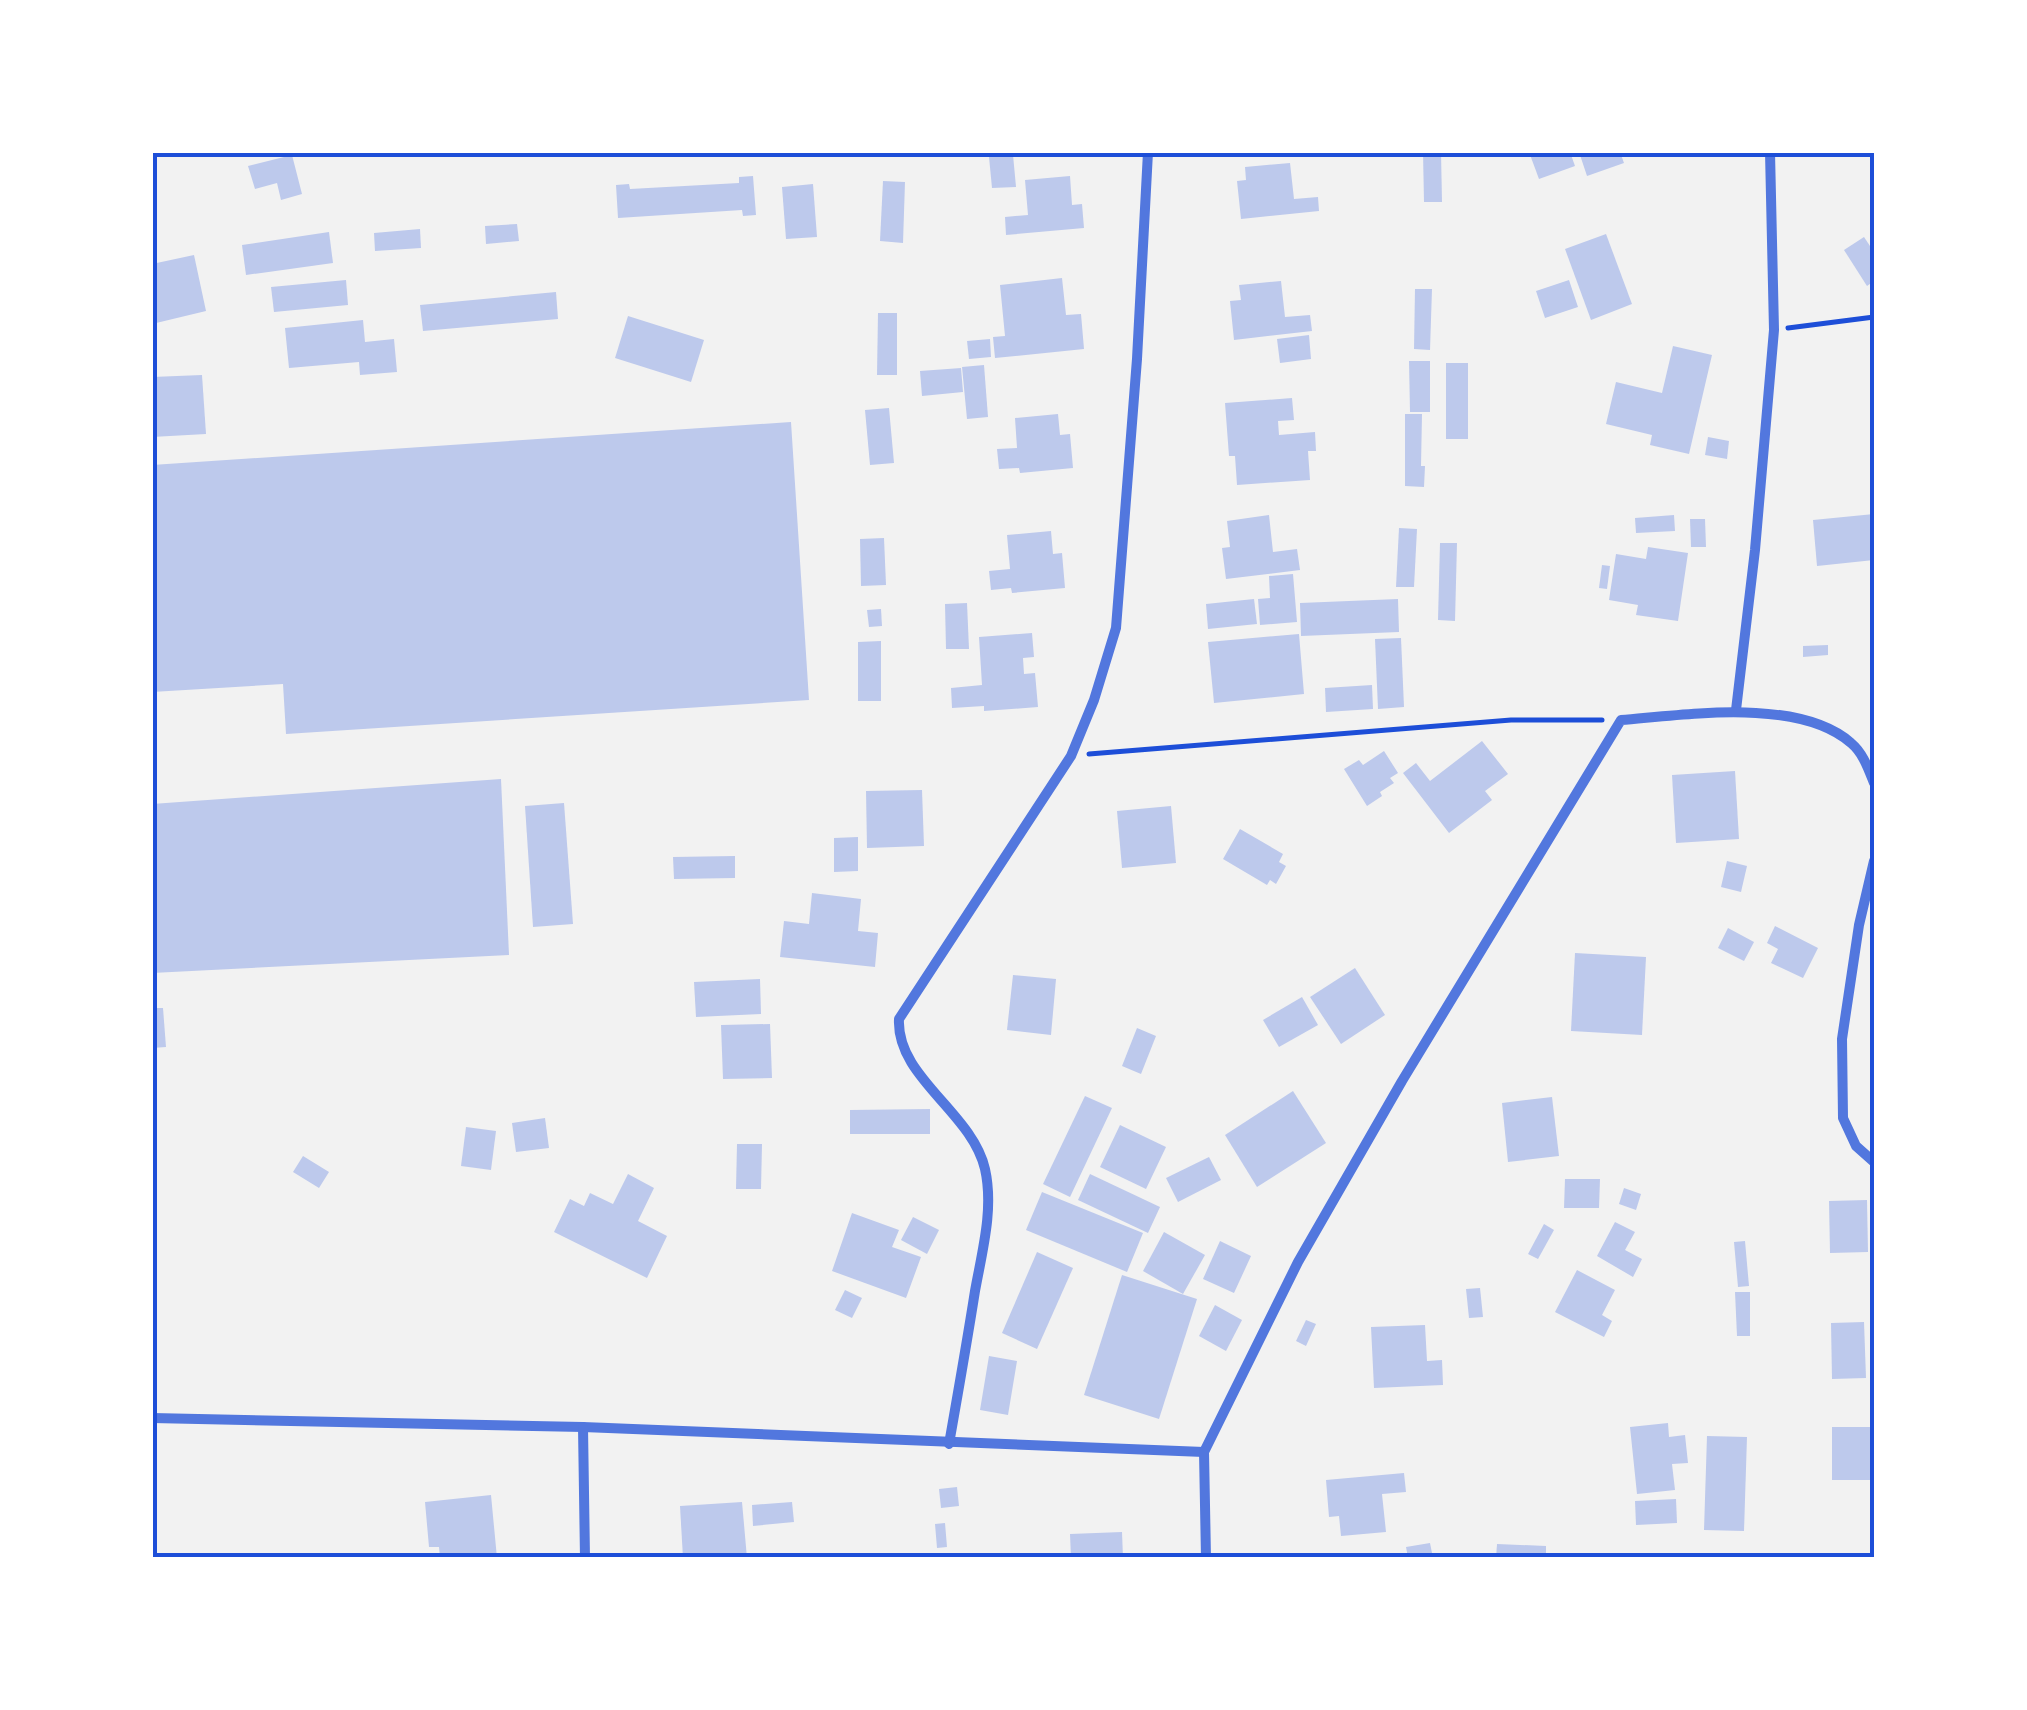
<svg xmlns="http://www.w3.org/2000/svg" width="2027" height="1710" viewBox="0 0 2027 1710" font-family="'Public Sans',sans-serif">
  <style>
    .building { fill: #bdc9ec }
    .lines { fill: none; stroke-linecap: round; stroke-linejoin: round }
    .path { stroke: #1d4ed8; stroke-width: 5 }
    .minor { stroke: #5277de; stroke-width: 10 }
    .neatline { fill: none; stroke: #1d4ed8; stroke-width: 4 }
  </style>
  <rect width="100%" height="100%" fill="#f2f2f2"/>
  <g class="building">
    <polygon points="1423,152 1441,152 1442,202 1424,202"/>
    <polygon points="1529,152 1570,152 1575,166 1539,179"/>
    <polygon points="1579,152 1620,152 1624,163 1587,176"/>
    <polygon points="292,155 302,194 281,200 277,183 255,189 248,166"/>
    <polygon points="1013,155 1016,187 992,188 989,157"/>
    <polygon points="1290,163 1294,199 1318,197 1319,211 1241,219 1237,181 1246,180 1245,167"/>
    <polygon points="753,176 756,215 743,216 742,210 618,218 616,185 629,184 630,189 739,183 739,177"/>
    <polygon points="1070,176 1072,205 1082,204 1084,228 1006,235 1005,217 1028,215 1025,180"/>
    <polygon points="883,181 905,182 903,243 880,241"/>
    <polygon points="813,184 817,237 786,239 782,187"/>
    <polygon points="517,224 519,241 486,244 485,226"/>
    <polygon points="420,229 421,248 375,251 374,233"/>
    <polygon points="329,232 333,263 246,275 242,245"/>
    <polygon points="1606,234 1632,304 1591,320 1565,249"/>
    <polygon points="1864,237 1874,252 1874,281 1867,286 1844,250"/>
    <polygon points="194,255 206,311 152,324 152,264"/>
    <polygon points="1062,278 1066,315 1081,314 1084,349 995,358 993,337 1005,336 1000,285"/>
    <polygon points="346,280 348,305 274,312 271,287"/>
    <polygon points="1569,280 1578,307 1545,318 1536,291"/>
    <polygon points="1281,281 1285,317 1310,315 1312,331 1234,340 1230,301 1241,300 1239,285"/>
    <polygon points="1415,289 1432,289 1430,350 1414,349"/>
    <polygon points="556,292 558,319 423,331 420,305"/>
    <polygon points="878,313 897,313 897,375 877,375"/>
    <polygon points="628,316 704,340 691,382 615,358"/>
    <polygon points="363,320 365,342 394,339 397,372 360,375 359,362 289,368 285,328"/>
    <polygon points="1309,335 1311,359 1280,363 1277,339"/>
    <polygon points="990,339 991,357 969,359 967,341"/>
    <polygon points="1673,346 1712,355 1689,454 1650,445 1652,435 1606,424 1616,382 1662,393"/>
    <polygon points="1409,361 1430,361 1430,412 1410,412"/>
    <rect x="1446" y="363" width="22" height="76"/>
    <polygon points="984,365 988,417 967,419 962,367"/>
    <polygon points="961,368 963,392 922,396 920,371"/>
    <polygon points="202,375 206,434 152,437 152,377"/>
    <polygon points="1292,398 1294,420 1278,421 1279,435 1315,432 1316,451 1308,451 1310,480 1237,485 1235,456 1229,456 1225,403"/>
    <polygon points="889,408 894,463 870,465 865,410"/>
    <polygon points="1058,414 1060,435 1070,434 1073,468 1020,473 1019,468 999,469 997,449 1017,448 1015,418"/>
    <polygon points="1405,414 1422,414 1421,466 1425,466 1424,487 1405,486"/>
    <polygon points="791,422 809,700 286,734 283,684 152,692 152,465"/>
    <polygon points="1708,437 1729,441 1727,459 1705,455"/>
    <polygon points="1874,514 1874,560 1817,566 1813,520"/>
    <polygon points="1269,515 1273,552 1297,549 1300,570 1226,579 1222,548 1230,547 1227,521"/>
    <polygon points="1674,515 1675,531 1636,533 1635,518"/>
    <polygon points="1690,519 1705,519 1706,547 1691,547"/>
    <polygon points="1399,528 1417,529 1414,587 1396,587"/>
    <polygon points="1051,531 1053,554 1062,553 1065,588 1012,593 1011,588 991,590 989,571 1010,569 1007,535"/>
    <polygon points="884,538 886,585 861,586 860,539"/>
    <polygon points="1440,543 1457,543 1455,621 1438,620"/>
    <polygon points="1648,547 1688,553 1678,621 1636,615 1638,605 1609,600 1616,554 1646,559"/>
    <polygon points="1602,565 1610,566 1607,589 1599,588"/>
    <polygon points="1293,574 1297,622 1260,625 1258,599 1270,598 1269,576"/>
    <polygon points="1254,599 1257,624 1208,629 1206,604"/>
    <polygon points="1398,599 1399,632 1301,636 1300,603"/>
    <polygon points="967,603 969,649 946,649 945,604"/>
    <polygon points="881,609 882,626 869,627 867,610"/>
    <polygon points="1032,633 1034,657 1023,658 1024,674 1035,673 1038,707 984,711 984,706 952,708 951,688 982,685 979,637"/>
    <polygon points="1299,634 1304,694 1214,703 1208,642"/>
    <polygon points="1401,638 1404,707 1378,709 1375,639"/>
    <polygon points="881,641 881,701 858,701 858,642"/>
    <polygon points="1828,645 1828,655 1803,657 1803,646"/>
    <polygon points="1372,685 1373,709 1326,712 1325,688"/>
    <polygon points="1482,741 1508,774 1485,791 1492,800 1449,833 1403,773 1416,763 1430,781"/>
    <polygon points="1384,751 1398,773 1390,778 1394,783 1380,792 1382,796 1367,806 1344,769 1359,760 1363,765"/>
    <polygon points="1735,771 1739,839 1676,843 1672,775"/>
    <polygon points="501,779 509,955 152,973 152,804"/>
    <polygon points="922,790 924,846 867,848 866,791"/>
    <polygon points="564,803 573,924 533,927 525,806"/>
    <polygon points="1171,806 1176,863 1122,868 1117,811"/>
    <polygon points="1240,829 1283,854 1279,862 1286,866 1276,884 1270,880 1267,885 1223,859"/>
    <polygon points="858,837 858,871 834,872 834,838"/>
    <polygon points="735,856 735,878 674,879 673,857"/>
    <polygon points="1727,861 1747,866 1741,892 1721,887"/>
    <polygon points="812,893 861,899 858,931 878,933 875,967 780,957 784,921 809,924"/>
    <polygon points="1775,926 1818,948 1803,978 1771,963 1778,949 1767,943"/>
    <polygon points="1728,928 1754,942 1744,961 1718,948"/>
    <polygon points="1575,953 1646,957 1642,1035 1571,1031"/>
    <polygon points="1355,968 1385,1015 1341,1044 1310,997"/>
    <polygon points="1013,975 1056,979 1051,1035 1007,1030"/>
    <polygon points="760,979 761,1014 696,1017 694,982"/>
    <polygon points="1302,997 1318,1025 1279,1047 1263,1020"/>
    <polygon points="152,1008 163,1008 166,1047 152,1048"/>
    <polygon points="770,1024 772,1078 723,1079 721,1025"/>
    <polygon points="1137,1028 1156,1036 1141,1074 1122,1066"/>
    <polygon points="1293,1091 1326,1143 1257,1187 1225,1135"/>
    <polygon points="1085,1096 1112,1108 1070,1197 1043,1184"/>
    <polygon points="1552,1097 1559,1156 1508,1162 1502,1103"/>
    <polygon points="930,1109 930,1134 850,1134 850,1110"/>
    <polygon points="545,1118 549,1148 516,1152 512,1123"/>
    <polygon points="1120,1125 1166,1147 1146,1189 1100,1167"/>
    <polygon points="466,1127 496,1131 491,1170 461,1166"/>
    <polygon points="737,1144 762,1144 761,1189 736,1189"/>
    <polygon points="303,1156 329,1172 319,1188 293,1172"/>
    <polygon points="1209,1157 1221,1180 1178,1202 1166,1178"/>
    <polygon points="628,1174 654,1188 638,1221 667,1236 647,1278 554,1232 570,1199 584,1206 590,1193 613,1204"/>
    <polygon points="1090,1174 1160,1207 1148,1233 1078,1200"/>
    <polygon points="1565,1179 1600,1179 1599,1208 1564,1208"/>
    <polygon points="1624,1188 1641,1194 1636,1210 1619,1204"/>
    <polygon points="1042,1192 1143,1233 1127,1272 1026,1230"/>
    <polygon points="1867,1200 1868,1252 1830,1253 1829,1201"/>
    <polygon points="852,1213 899,1230 892,1247 921,1257 906,1298 832,1271"/>
    <polygon points="913,1217 939,1230 927,1254 901,1240"/>
    <polygon points="1615,1222 1635,1232 1625,1250 1642,1259 1633,1277 1597,1256"/>
    <polygon points="1544,1224 1554,1230 1538,1259 1528,1254"/>
    <polygon points="1164,1232 1205,1255 1183,1294 1143,1271"/>
    <polygon points="1220,1241 1251,1256 1234,1293 1203,1279"/>
    <polygon points="1745,1241 1749,1286 1738,1287 1734,1242"/>
    <polygon points="1037,1252 1073,1268 1037,1349 1002,1333"/>
    <polygon points="1577,1270 1615,1290 1602,1315 1612,1321 1604,1337 1555,1312"/>
    <polygon points="1122,1275 1197,1299 1159,1419 1084,1395"/>
    <polygon points="1480,1288 1483,1317 1469,1318 1466,1289"/>
    <polygon points="845,1290 862,1298 852,1318 835,1310"/>
    <polygon points="1735,1292 1750,1292 1750,1336 1737,1336"/>
    <polygon points="1215,1305 1242,1320 1226,1351 1199,1336"/>
    <polygon points="1306,1320 1316,1324 1306,1346 1296,1341"/>
    <polygon points="1864,1322 1866,1378 1832,1379 1831,1323"/>
    <polygon points="1425,1325 1427,1361 1442,1360 1443,1385 1374,1388 1371,1327"/>
    <polygon points="989,1356 1017,1361 1008,1415 980,1410"/>
    <polygon points="1668,1423 1669,1437 1685,1435 1688,1463 1672,1464 1675,1490 1637,1494 1630,1427"/>
    <polygon points="1832,1427 1871,1427 1872,1480 1832,1480"/>
    <polygon points="1707,1436 1747,1437 1744,1531 1704,1530"/>
    <polygon points="1404,1473 1406,1492 1382,1494 1386,1532 1341,1536 1339,1516 1329,1517 1326,1480"/>
    <polygon points="957,1487 959,1506 941,1508 939,1489"/>
    <polygon points="491,1495 497,1558 440,1558 439,1547 429,1547 425,1502"/>
    <polygon points="1676,1499 1677,1523 1636,1525 1635,1501"/>
    <polygon points="742,1502 747,1558 683,1558 680,1506"/>
    <polygon points="792,1502 794,1522 753,1526 752,1505"/>
    <polygon points="945,1523 947,1547 937,1548 935,1524"/>
    <polygon points="1122,1532 1123,1558 1071,1558 1070,1534"/>
    <polygon points="1430,1543 1433,1558 1408,1558 1406,1547"/>
    <polygon points="1497,1544 1546,1546 1546,1558 1496,1558"/>
  </g>
  <g class="lines">
    <g class="path">
      <polyline points="1788,328 1874,317"/>
      <polyline points="1089,754 1511,720 1602,720"/>
    </g>
    <g class="minor">
      <polyline points="1736,710 1755,550 1774,330 1770,152"/>
      <polyline points="1874,861 1859,925 1842,1039 1843,1118 1856,1146 1874,1162"/>
      <polyline points="152,1418 583,1427 1204,1452"/>
      <polyline points="583,1427 585,1558"/>
      <path d="M949 1444C958 1393 967 1342 975 1291 982 1252 994 1209 985 1169 972 1112 896 1077 899 1019L1071 756 1094 700 1116 628 1137 359 1148 152"/>
      <path d="M1206 1558 1204 1452 1298 1262 1402 1081 1621 720C1684 715 1799 697 1851 743 1863 753 1868 768 1874 783"/>
    </g>
  </g>
  <rect width="2027" height="1710" fill="none" stroke="#ffffff" stroke-width="310"/>
  <rect x="155" y="155" width="1717" height="1400" class="neatline"/>
</svg>
